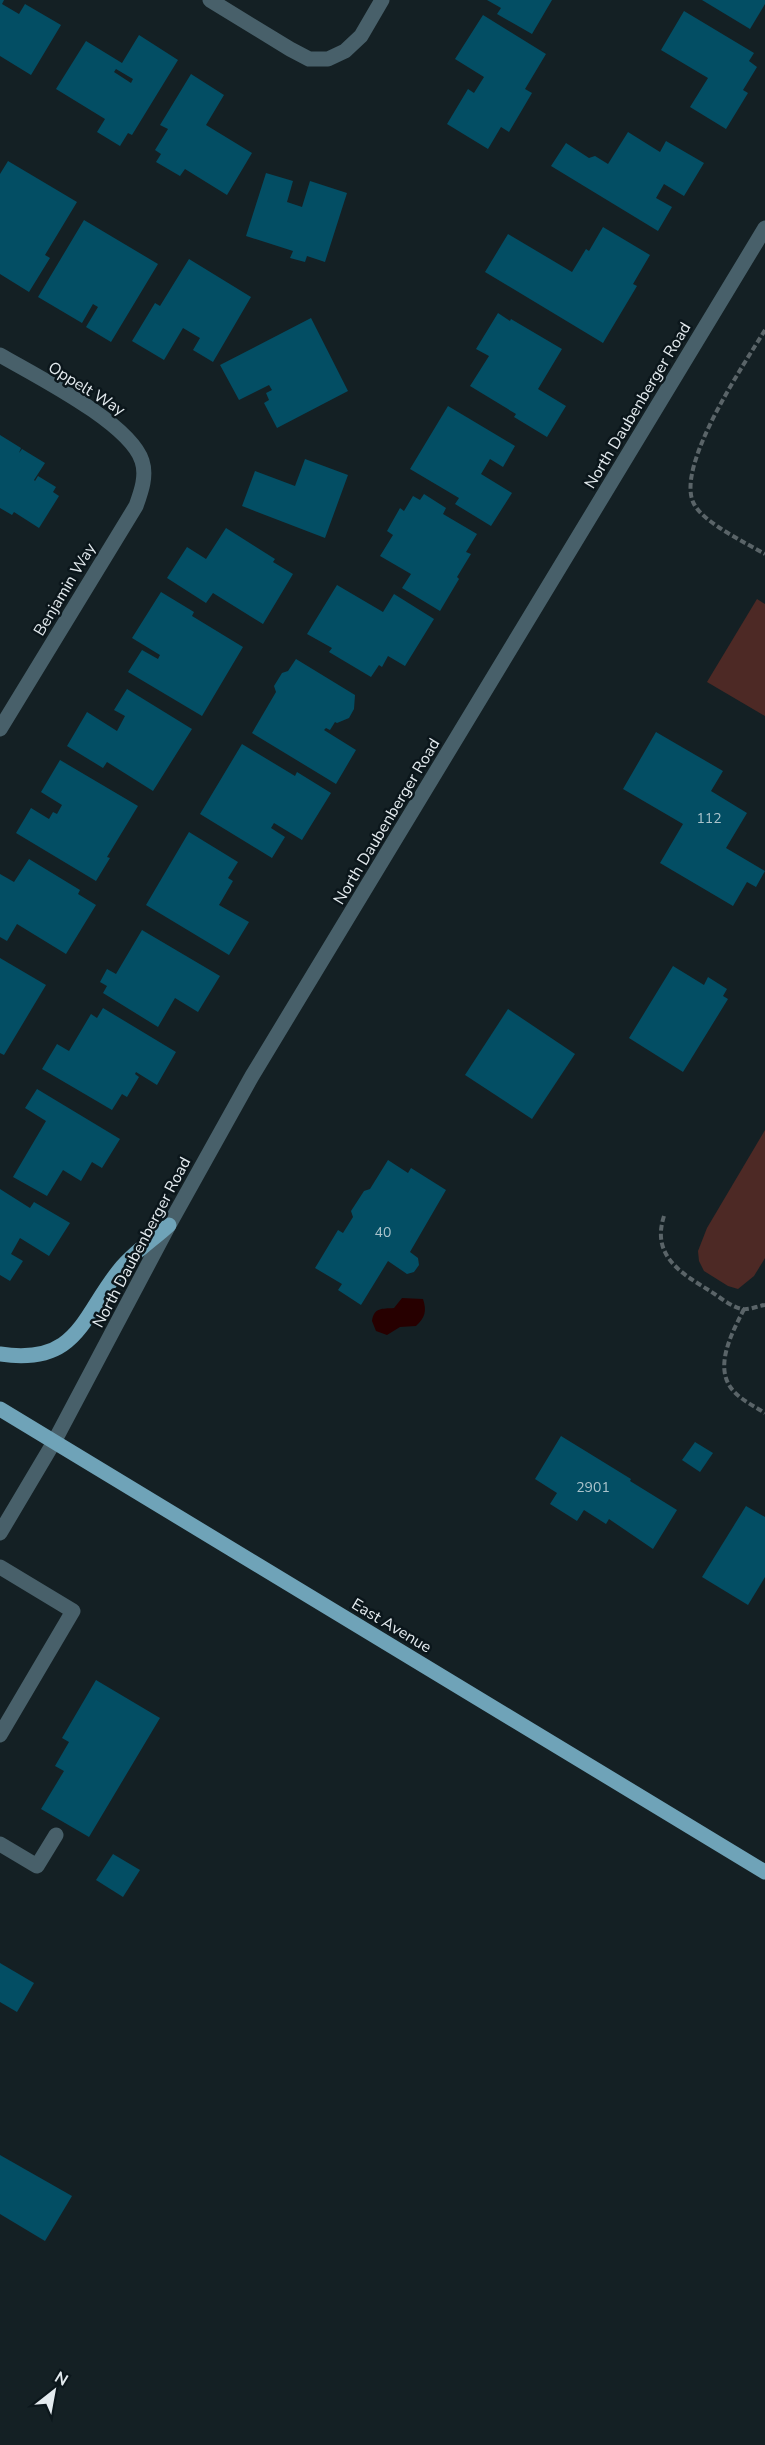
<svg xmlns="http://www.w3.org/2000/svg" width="765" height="2445" viewBox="0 0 765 2445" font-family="'Nunito Sans',sans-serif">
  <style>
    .green { fill: #4d2925 }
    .water { fill: #270000 }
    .building { fill: #034e64; fill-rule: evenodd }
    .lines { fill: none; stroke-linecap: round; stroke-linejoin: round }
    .path { stroke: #5a6468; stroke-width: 4; stroke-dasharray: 6 3; stroke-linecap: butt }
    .service { stroke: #48606a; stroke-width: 15 }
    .minor { stroke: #48606a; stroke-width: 15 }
    .tertiary { stroke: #48606a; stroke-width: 15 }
    .primary { stroke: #6fa3b8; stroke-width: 15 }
    .labels { text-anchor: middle; stroke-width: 5; stroke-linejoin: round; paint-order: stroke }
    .number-label { font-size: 14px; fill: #acc4cc }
    .street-label { font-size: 16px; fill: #e4ebef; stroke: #0b161b }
  </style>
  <rect width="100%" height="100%" fill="#142024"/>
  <g class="green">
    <polygon points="757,599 765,604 765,716 707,682"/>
    <polygon points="765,1130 765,1258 754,1276 738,1289 728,1286 704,1271 699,1261 698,1251 707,1228"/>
  </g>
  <path class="water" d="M402 1298 423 1299C427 1311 425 1318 416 1326L400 1327 387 1335 376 1331 372 1321C374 1307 382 1309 394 1308Z"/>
  <g class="building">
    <polygon points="0,0 4,0 2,4 19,14 25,4 61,25 31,75 0,56"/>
    <polygon points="487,0 552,0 532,34 497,14 501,8"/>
    <polygon points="702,0 765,0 765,4 750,29"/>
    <polygon points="684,11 754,53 749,61 757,67 743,90 748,93 726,129 690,107 708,78 661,50"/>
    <polygon points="483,15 546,54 525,89 532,93 509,132 501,127 488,149 447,124 468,89 474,93 484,77 455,59"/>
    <path d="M139 35 178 60 132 135 128 133 120 146 97 132 105 119 56 89 86 41 122 63ZM116 69 133 79 131 83 114 72Z"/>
    <polygon points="191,74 224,95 206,125 252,153 227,195 185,169 180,176 156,162 161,154 155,150 168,129 160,125"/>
    <polygon points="628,132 660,152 666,141 704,163 684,196 664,184 656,198 672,207 658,231 551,166 566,143 589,158 595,156 608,164"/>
    <polygon points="8,161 77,202 45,255 50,258 29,292 0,274 0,174"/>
    <polygon points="266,173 293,181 287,202 302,207 310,181 347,193 325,262 307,256 305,262 290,258 293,251 246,236"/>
    <polygon points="84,220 158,264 111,342 86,327 98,307 93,304 82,323 38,297"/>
    <polygon points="603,227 650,255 633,284 637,286 603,343 485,272 508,234 572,272 586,249 589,251"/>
    <polygon points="189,259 251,297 213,362 193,350 200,338 183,328 164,360 132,341 155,303 160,306"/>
    <polygon points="498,313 510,321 511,319 562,349 538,389 566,406 547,437 514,417 516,414 470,386 489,356 476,349"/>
    <polygon points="311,318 348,391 277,428 264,403 269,400 266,393 272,390 269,385 239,400 220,365"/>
    <polygon points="448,406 515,446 503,467 490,459 481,474 512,493 491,526 455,504 459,498 410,469"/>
    <polygon points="0,435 21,448 19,453 22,449 45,463 34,480 35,481 38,476 56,487 53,492 59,496 39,528 14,512 12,515 0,508"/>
    <polygon points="305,459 348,475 325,538 242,506 255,471 295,486"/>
    <polygon points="424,494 446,508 443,514 477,534 466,552 471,554 457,577 459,579 440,611 402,588 411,574 380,556 393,535 387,531 400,508 404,511 413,496 420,500"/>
    <polygon points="226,528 275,559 273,562 293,574 263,624 213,593 206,603 167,578 187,547 206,559"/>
    <polygon points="337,585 383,612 394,594 434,619 405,666 388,656 382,667 379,665 371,677 329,652 332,648 307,634"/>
    <polygon points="161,592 194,612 192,616 243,647 202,716 128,672 142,650 158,659 160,655 132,638"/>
    <polygon points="296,659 355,695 354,709 349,718 337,723 335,722 330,730 326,728 324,730 356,750 336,784 252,733 276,692 274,686 282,673 288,671"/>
    <polygon points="127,689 192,729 153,791 107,762 103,768 67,746 87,712 117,731 125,716 114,710"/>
    <polygon points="656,732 723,771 711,791 747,813 726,848 765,871 756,887 747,882 733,906 660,863 683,824 623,789"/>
    <polygon points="242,744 295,776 297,772 331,793 302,840 274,823 271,828 285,837 272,858 200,814"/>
    <polygon points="60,760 138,806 107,857 110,858 96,881 16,833 31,808 49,819 53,812 57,814 62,805 41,792"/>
    <polygon points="189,832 238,862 228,878 233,881 219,905 249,922 229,955 146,905"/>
    <polygon points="29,859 80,890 78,894 96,905 66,954 17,924 7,941 0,937 0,874 14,882"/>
    <polygon points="142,930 220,976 198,1012 175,998 158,1027 103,993 107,986 100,982 107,969 116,974"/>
    <polygon points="0,958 46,985 4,1055 0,1053"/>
    <polygon points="673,966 704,985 708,977 727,989 723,996 728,999 683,1072 629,1038"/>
    <polygon points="103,1008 176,1052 157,1085 136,1072 135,1074 139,1077 127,1097 122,1094 112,1110 42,1069 57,1044 69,1051 91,1014 97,1018"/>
    <polygon points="508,1009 575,1054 532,1119 465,1075"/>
    <polygon points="37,1089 120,1139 102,1168 92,1162 81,1181 63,1170 47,1196 13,1177 46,1121 25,1108"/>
    <polygon points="388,1160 408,1173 411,1168 446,1190 410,1252 418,1258 419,1265 414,1272 407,1274 388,1261 361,1305 338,1290 342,1284 315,1268 338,1230 343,1233 353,1217 351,1211 364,1191 370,1189"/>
    <polygon points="0,1189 30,1208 34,1202 70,1223 49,1256 20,1238 11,1254 23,1261 10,1281 0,1275"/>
    <polygon points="561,1436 631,1479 630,1481 677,1510 653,1549 609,1519 606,1524 584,1510 577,1521 550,1504 557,1493 535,1479"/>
    <polygon points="695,1442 713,1453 700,1472 682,1460"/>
    <polygon points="746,1506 765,1517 765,1577 748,1605 702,1577"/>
    <polygon points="96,1680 160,1718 89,1837 41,1809 64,1771 55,1766 69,1742 62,1738"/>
    <polygon points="113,1854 140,1870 123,1897 96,1880"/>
    <polygon points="0,1963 34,1983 17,2012 0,2002"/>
    <polygon points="0,2155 72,2196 45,2241 0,2214"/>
  </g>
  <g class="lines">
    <g class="path">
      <path d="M765 330C745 363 674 467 694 504 704 523 746 543 765 554"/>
      <path d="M664 1216C651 1256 681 1273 710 1291 720 1297 731 1307 742 1309 750 1310 757 1306 765 1305"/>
      <path d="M744 1309C733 1331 714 1365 731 1388 739 1399 754 1406 765 1413"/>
    </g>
    <g class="service">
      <polyline points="0,1567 73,1611 0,1735"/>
      <polyline points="0,1844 37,1866 56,1835"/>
    </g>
    <g class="minor">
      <polyline points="210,0 290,49 309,59 328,59 345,51 361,36 382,0"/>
      <path d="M0 355C36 376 130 423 142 461 147 476 141 492 136 506L0 729"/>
      <polyline points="0,1533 54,1442"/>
    </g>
    <polyline class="tertiary" points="54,1442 169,1225 252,1076 765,228"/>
    <g class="primary">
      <path d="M0 1354C79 1366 82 1315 121 1268 134 1252 154 1239 169 1225"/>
      <polyline points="0,1409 765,1872"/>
    </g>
  </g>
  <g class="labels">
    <g class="number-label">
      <text x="709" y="823">112</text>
      <text x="383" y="1237">40</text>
      <text x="593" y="1492">2901</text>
    </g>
    <g class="street-label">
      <text transform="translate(87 388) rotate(32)" y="6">Oppelt Way</text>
      <text transform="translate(637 405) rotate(-59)" y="6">North Daubenberger Road</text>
      <text transform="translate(64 589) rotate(-59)" y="6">Benjamin Way</text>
      <text transform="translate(386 821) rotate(-59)" y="6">North Daubenberger Road</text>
      <text transform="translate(141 1242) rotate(-62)" y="6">North Daubenberger Road</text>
      <text transform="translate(392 1625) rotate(31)" y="6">East Avenue</text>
    </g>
  </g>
  <g transform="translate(54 2391) rotate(31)" stroke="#0b161b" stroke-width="4.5" paint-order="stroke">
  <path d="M0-4.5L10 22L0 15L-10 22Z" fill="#e4ebef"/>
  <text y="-9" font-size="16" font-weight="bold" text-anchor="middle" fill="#e4ebef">N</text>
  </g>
</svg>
